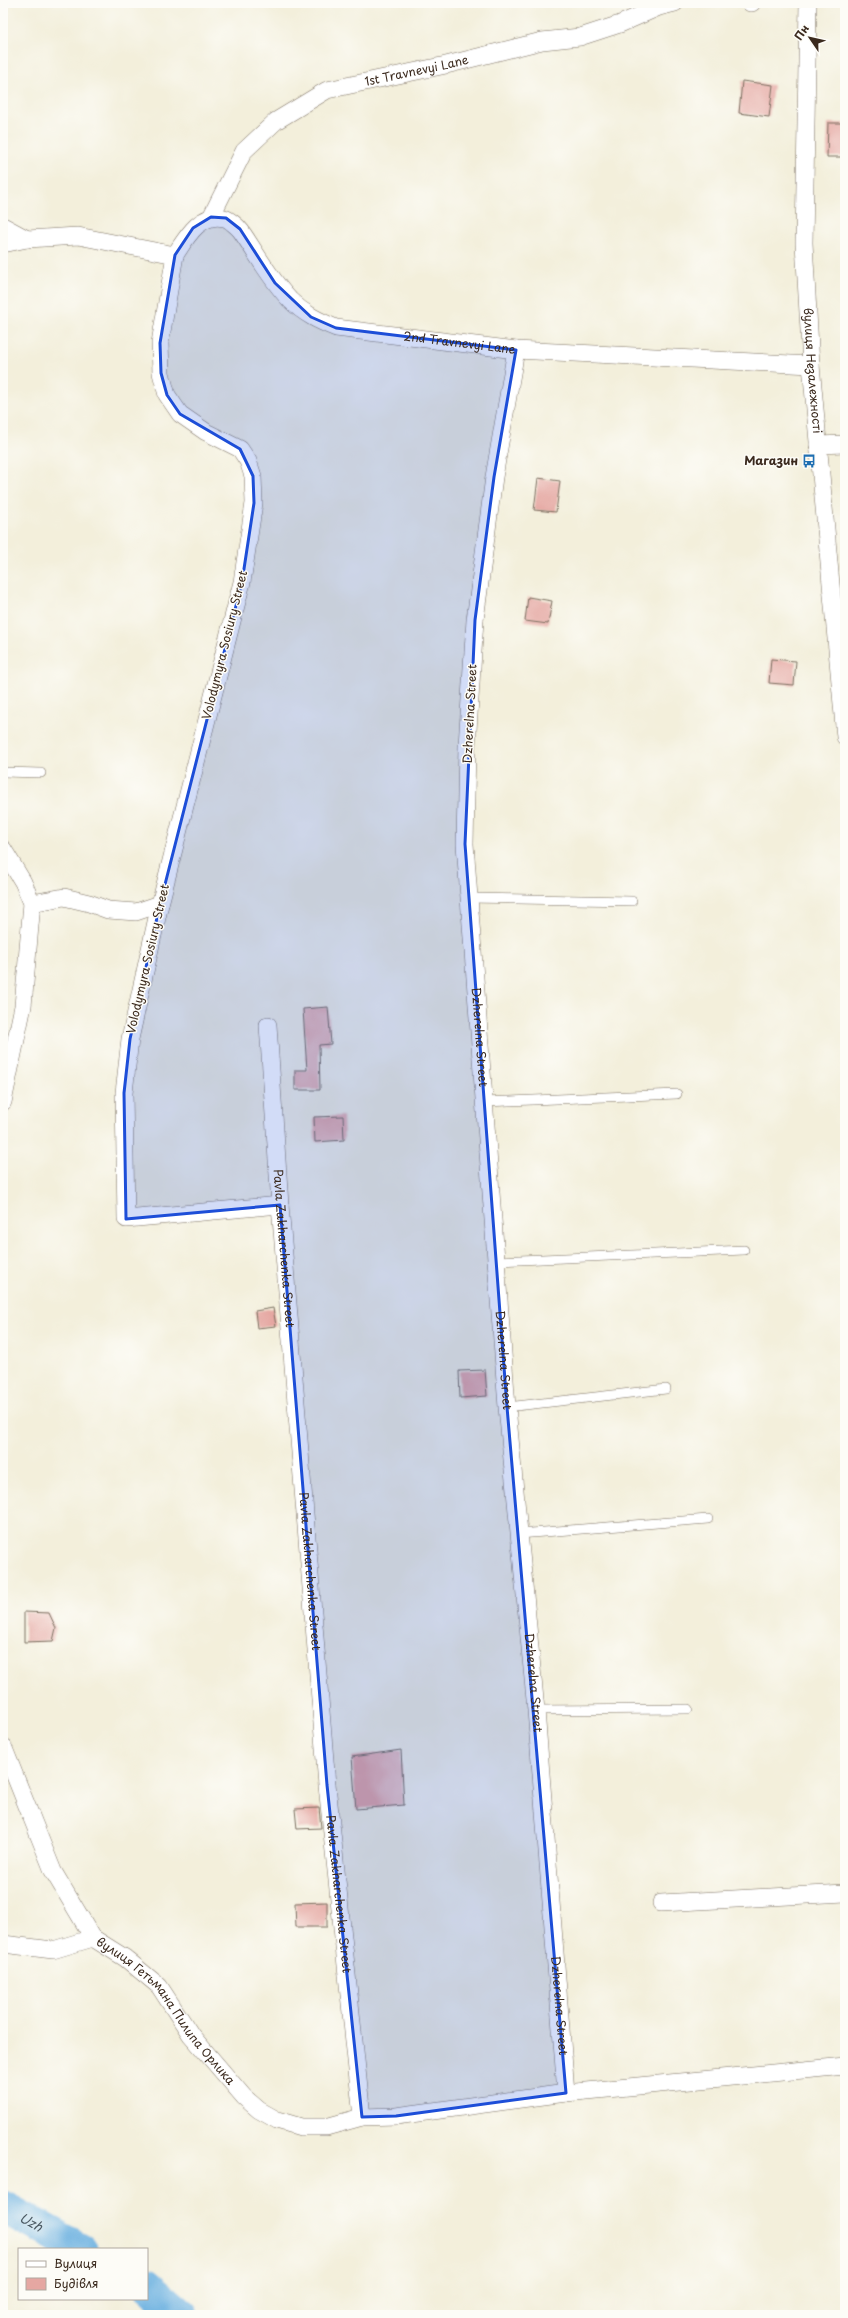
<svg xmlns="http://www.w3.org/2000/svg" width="848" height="2318" viewBox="0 0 848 2318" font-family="'Playpen Sans',sans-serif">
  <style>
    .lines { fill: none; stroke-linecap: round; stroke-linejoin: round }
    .river { stroke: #6ab0e0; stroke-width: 33 }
    .building { fill: #e5a7a2 }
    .service-casing { stroke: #7b6f60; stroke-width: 10 }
    .minor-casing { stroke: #7b6f60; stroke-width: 18 }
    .service { stroke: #fff; stroke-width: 9 }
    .minor { stroke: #fff; stroke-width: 17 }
    .marked { fill: #1d4ed8; fill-opacity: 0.2; stroke: #1d4ed8; stroke-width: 3; stroke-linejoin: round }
    .labels { text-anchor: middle; stroke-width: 3; stroke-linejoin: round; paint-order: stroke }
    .street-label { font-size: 12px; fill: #3b2a1e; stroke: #fdfcf7 }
    .poi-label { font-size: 12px; font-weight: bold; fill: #3b2a1e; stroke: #fdfcf7; text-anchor: end }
    .water-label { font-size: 13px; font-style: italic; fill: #4b5962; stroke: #fdfcf7 }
  </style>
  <rect width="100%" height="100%" fill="#fdfcf7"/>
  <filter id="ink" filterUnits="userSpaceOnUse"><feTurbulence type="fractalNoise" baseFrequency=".025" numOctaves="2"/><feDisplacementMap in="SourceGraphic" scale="8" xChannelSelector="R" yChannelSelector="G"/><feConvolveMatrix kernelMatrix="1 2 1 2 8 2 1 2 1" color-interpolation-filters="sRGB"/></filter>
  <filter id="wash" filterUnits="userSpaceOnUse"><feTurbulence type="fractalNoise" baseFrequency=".012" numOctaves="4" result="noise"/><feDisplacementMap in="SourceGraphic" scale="16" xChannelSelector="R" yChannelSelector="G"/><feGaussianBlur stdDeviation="0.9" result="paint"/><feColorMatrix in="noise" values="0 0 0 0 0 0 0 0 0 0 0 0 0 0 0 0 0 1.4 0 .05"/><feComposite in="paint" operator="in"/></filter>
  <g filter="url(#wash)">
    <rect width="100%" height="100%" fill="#f3efdb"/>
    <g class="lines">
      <g class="river">
        <path id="s1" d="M3 2207 81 2249"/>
        <polyline points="147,2285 182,2315"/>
      </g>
    </g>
    <g id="blocks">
      <g class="building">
        <polygon points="742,81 773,85 769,117 739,113"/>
        <polygon points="828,123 845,123 845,157 827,157"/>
        <polygon points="538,478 560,481 556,512 534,510"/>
        <polygon points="528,597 552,601 548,624 525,621"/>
        <polygon points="771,659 796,661 794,685 769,683"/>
        <polygon points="328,1007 331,1044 319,1045 320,1090 295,1090 295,1070 307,1070 303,1009"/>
        <polygon points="343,1116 344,1140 315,1142 314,1117"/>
        <polygon points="273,1308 276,1326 257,1328 255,1311"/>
        <polygon points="485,1370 487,1396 460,1398 459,1371"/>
        <polygon points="24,1612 49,1613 56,1628 53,1641 24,1642"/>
        <polygon points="401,1750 404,1805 356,1809 352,1757"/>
        <polygon points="319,1808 321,1828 297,1829 295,1809"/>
        <polygon points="327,1902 327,1927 296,1927 295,1903"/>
      </g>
    </g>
  </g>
  <g filter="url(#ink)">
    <use href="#blocks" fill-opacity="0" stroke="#7b6f60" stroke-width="1"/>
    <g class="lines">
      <g class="service-casing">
        <g id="service">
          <polyline points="3,772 41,773"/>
          <polyline points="469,898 632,901"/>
          <polyline points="484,1102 677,1094"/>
          <polyline points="496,1261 744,1250"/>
          <polyline points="507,1407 666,1389"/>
          <polyline points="519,1534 708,1519"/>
          <polyline points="536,1710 688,1709"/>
        </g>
      </g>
      <g class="minor-casing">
        <g id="minor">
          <polyline points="750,3 752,3"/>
          <path id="s2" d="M808 3 804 243 811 365 845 737"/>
          <path id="s3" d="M211 217 244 151 276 121 327 90 446 65 542 41 580 37 620 24 659 7 675 3"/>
          <polyline points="3,226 27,239 3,244"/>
          <polyline points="27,239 78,236 175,255 160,343 161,373 167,395 180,414 206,432 240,449 248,461 253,476 254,503 242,582 160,904 130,1039 124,1093 126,1219 280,1205"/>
          <path id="s4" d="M175 255C186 238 200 212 224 218 229 219 238 227 241 231 257 254 270 279 290 300 304 314 319 321 336 328L516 350 811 365"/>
          <path id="s5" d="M516 350 494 477 475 620 467 746 465 844 507 1407 536 1710 566 2093 845 2066"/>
          <polyline points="818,445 845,444"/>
          <polyline points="3,849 23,882 32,903 23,1006 3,1102"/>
          <polyline points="32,903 64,897 89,903 108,910 136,912 160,904"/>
          <path id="s6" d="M268 1025 280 1205 327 1785 362 2117"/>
          <path id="s7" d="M3 1746 53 1871 93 1938 125 1958 159 1986 191 2035 244 2097 259 2110 277 2120 301 2127H326L362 2117 396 2116 566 2093"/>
          <polyline points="661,1903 845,1893"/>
          <polyline points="3,1944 53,1950 93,1938"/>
        </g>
      </g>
      <use href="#service" class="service"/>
      <use href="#minor" class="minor"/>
    </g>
  </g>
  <path class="marked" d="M211 217 226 218 240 229 275 283 311 317 336 328 516 350 494 477 475 620 465 844 507 1407 566 2093 396 2116 362 2117 327 1785 280 1205 126 1219 124 1093 130 1039 160 904 242 582 254 503 253 476 240 449 180 414 167 395 161 373 160 343 175 255 193 228Z"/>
  <defs>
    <g id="bus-bare" transform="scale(1.08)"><path d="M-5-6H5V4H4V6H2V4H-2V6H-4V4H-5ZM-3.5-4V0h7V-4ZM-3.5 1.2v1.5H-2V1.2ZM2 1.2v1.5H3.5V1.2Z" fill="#1f6fb2" stroke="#fdfcf7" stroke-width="2.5" paint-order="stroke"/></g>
  </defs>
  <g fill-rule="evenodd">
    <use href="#bus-bare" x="809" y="461"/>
  </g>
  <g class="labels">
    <g class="street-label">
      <text dy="4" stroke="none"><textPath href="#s3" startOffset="269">1st Travnevyi Lane</textPath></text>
      <text dy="4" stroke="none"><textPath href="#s4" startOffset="351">2nd Travnevyi Lane</textPath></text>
      <text dy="4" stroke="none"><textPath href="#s2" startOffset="368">вулиця Незалежності</textPath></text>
      <text transform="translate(225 645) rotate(-76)" y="4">Volodymyra Sosiury Street</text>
      <text transform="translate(470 714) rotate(-87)" y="4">Dzherelna Street</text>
      <text transform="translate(148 959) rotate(-77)" y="4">Volodymyra Sosiury Street</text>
      <text dy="4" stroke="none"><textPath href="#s5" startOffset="691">Dzherelna Street</textPath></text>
      <text dy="4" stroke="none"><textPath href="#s6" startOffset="224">Pavla Zakharchenka Street</textPath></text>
      <text dy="4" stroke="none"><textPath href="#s5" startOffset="1015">Dzherelna Street</textPath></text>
      <text dy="4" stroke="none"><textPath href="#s6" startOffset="548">Pavla Zakharchenka Street</textPath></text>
      <text dy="4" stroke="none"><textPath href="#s5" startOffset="1339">Dzherelna Street</textPath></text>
      <text dy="4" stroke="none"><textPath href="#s6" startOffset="872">Pavla Zakharchenka Street</textPath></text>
      <text dy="4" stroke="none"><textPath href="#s5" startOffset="1663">Dzherelna Street</textPath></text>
      <text dy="4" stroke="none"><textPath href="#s7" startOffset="317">вулиця Гетьмана Пилипа Орлика</textPath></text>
    </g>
    <g class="poi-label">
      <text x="798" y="465">Магазин</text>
    </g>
    <g class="water-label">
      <text dy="5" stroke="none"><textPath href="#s1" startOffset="32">Uzh</textPath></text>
    </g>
  </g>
  <rect width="848" height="2318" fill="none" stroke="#fdfcf7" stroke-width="16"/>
  <rect x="18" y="2248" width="130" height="52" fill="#fdfcf7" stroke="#afa8a0"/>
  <rect x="26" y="2261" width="20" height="6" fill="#ffffff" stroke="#afa8a0"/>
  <text x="54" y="2268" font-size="12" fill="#3b2a1e">Вулиця</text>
  <rect x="26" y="2278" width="20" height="12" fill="#e5a7a2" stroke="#afa8a0"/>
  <text x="54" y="2288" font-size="12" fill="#3b2a1e">Будівля</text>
  <g transform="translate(810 38) rotate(304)" stroke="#fdfcf7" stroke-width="3" paint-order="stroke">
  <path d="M0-3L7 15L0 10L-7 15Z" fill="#3b2a1e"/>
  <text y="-6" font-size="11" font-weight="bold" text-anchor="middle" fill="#3b2a1e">Пн</text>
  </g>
</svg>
